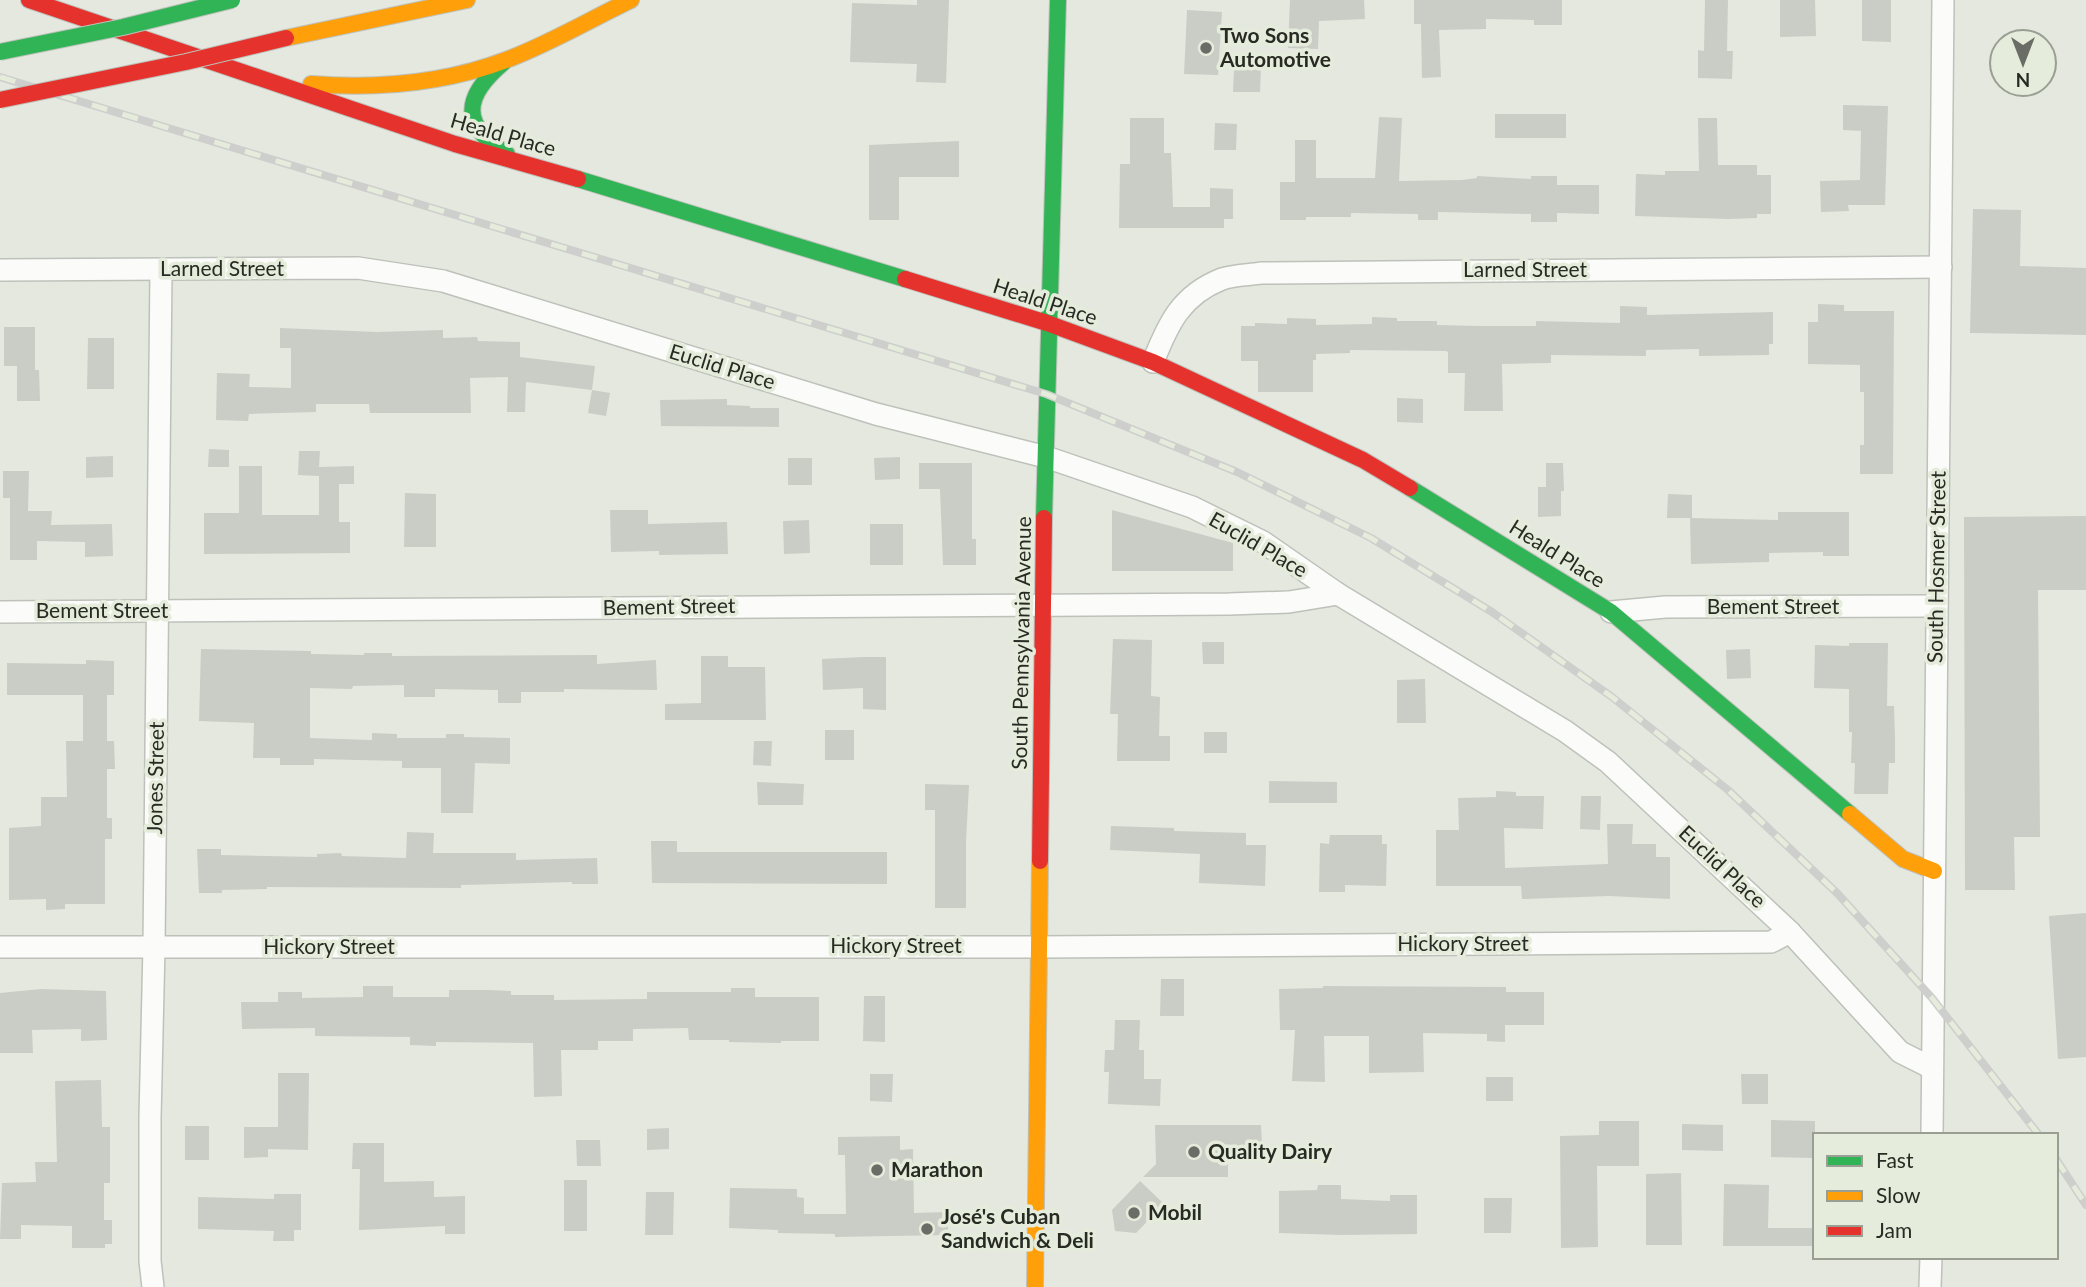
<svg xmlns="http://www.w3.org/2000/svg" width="2086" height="1287" viewBox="0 0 2086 1287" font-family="Lato,sans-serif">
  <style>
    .building { fill: #cacdc6 }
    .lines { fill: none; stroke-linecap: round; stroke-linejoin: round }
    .street-casing { stroke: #bec1ba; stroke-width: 24 }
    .fast-casing { stroke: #bec1ba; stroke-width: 18 }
    .slow-casing { stroke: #bec1ba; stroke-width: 18 }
    .jam-casing { stroke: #bec1ba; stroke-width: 18 }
    .street { stroke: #fbfcfa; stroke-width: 21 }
    .fast { stroke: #30b455; stroke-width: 16 }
    .slow { stroke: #ff9f0a; stroke-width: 16 }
    .jam { stroke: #e5322d; stroke-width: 16 }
    .rail-casing { stroke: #cececc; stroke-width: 8 }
    .rail { stroke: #e5ecdb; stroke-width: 5; stroke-dasharray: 16; stroke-linecap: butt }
    .fast-bridge-casing { stroke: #bec1ba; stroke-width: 18; stroke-linecap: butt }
    .jam-bridge-casing { stroke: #bec1ba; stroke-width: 18; stroke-linecap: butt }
    .fast-bridge { stroke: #30b455; stroke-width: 16 }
    .jam-bridge { stroke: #e5322d; stroke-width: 16 }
    .poi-dot { fill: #6a6d65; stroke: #e5ecdb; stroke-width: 2.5 }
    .labels { text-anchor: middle; stroke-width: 7; stroke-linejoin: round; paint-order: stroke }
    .poi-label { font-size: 21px; font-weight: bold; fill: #282b24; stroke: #e5ecdb; text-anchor: start }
    .street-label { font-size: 21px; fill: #282b24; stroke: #e5ecdb }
  </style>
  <rect width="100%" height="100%" fill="#e4e8df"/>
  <g class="building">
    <polygon points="917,0 949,0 946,83 916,82 917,64 850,62 852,3 917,5"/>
    <polygon points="1290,0 1364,0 1365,19 1319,21 1318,49 1288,48"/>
    <polygon points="1414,0 1562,0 1562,25 1534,25 1534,20 1486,19 1486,29 1439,30 1441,77 1422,78 1421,24 1414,24"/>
    <polygon points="1705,0 1728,0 1727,51 1733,51 1732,79 1698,78 1698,50 1704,51"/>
    <polygon points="1780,0 1815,0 1816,36 1780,37"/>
    <polygon points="1862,0 1891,0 1891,42 1862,41"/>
    <polygon points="1187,10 1222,12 1218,75 1184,74"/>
    <polygon points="1234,67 1261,68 1260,92 1233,92"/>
    <polygon points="1843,105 1888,106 1885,205 1848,205 1849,211 1821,212 1820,181 1860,180 1861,131 1843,130"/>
    <rect x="1495" y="114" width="71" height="24"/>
    <polygon points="1379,117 1402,118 1399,181 1462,180 1477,178 1477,176 1531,179 1531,176 1557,176 1557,185 1599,185 1599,214 1557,213 1557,222 1531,222 1531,214 1438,212 1438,220 1418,220 1418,214 1351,213 1351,217 1306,217 1306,220 1280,220 1280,182 1295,182 1295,140 1316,140 1316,178 1375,178"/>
    <polygon points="1130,118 1164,118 1164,153 1171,153 1173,207 1210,207 1210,188 1233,189 1233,219 1224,219 1224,228 1119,228 1120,164 1130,164"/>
    <polygon points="1698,118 1717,118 1718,165 1757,165 1757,175 1771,175 1771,214 1757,214 1757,218 1729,219 1635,216 1636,174 1665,175 1665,171 1699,171"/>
    <polygon points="1215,123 1237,124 1236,150 1214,150"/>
    <polygon points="959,141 959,177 899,177 899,220 869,220 869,145"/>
    <polygon points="1973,209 2021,210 2020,266 2086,268 2086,335 1970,333"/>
    <polygon points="1818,304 1844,305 1844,311 1894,311 1893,474 1860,474 1860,445 1864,445 1864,392 1860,392 1860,365 1808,364 1808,322 1818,322"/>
    <polygon points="1620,306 1647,307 1647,315 1773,312 1773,344 1769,344 1769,355 1699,356 1699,349 1646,350 1646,356 1551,355 1551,363 1502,364 1503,411 1464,411 1465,373 1448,373 1448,352 1446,351 1350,350 1350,353 1316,354 1316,360 1313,360 1313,392 1258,392 1258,361 1241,361 1241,326 1255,326 1255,323 1287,324 1287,318 1316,319 1316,325 1372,324 1372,317 1397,318 1397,321 1437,321 1437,325 1479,326 1536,326 1536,321 1620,323"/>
    <polygon points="4,327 35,327 35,370 39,370 40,401 17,401 17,366 4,366"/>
    <polygon points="280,328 377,332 443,330 443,338 477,337 478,341 520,342 520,357 595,366 592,390 610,393 606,416 588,413 592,390 526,382 525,412 507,412 508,377 470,378 471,413 370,413 369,404 316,404 316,412 249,414 248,421 216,420 217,373 250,374 249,387 291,388 291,348 280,348"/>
    <polygon points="88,338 114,338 114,389 87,389"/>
    <polygon points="1397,398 1423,399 1423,423 1397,422"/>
    <polygon points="727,399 727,405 750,406 750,408 779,408 779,427 661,426 660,400"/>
    <polygon points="209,449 229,450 229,467 208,467"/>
    <polygon points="299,451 320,451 319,467 354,466 354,484 339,484 339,522 350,522 350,553 204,554 204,513 239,513 239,466 262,466 262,515 319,515 319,476 298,475"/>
    <polygon points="113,456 113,477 86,478 86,457"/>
    <polygon points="900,457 900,479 875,480 874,458"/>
    <rect x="788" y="458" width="24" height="27"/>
    <polygon points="919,463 972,463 972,539 976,539 976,565 943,565 940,489 919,489"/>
    <polygon points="1546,463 1563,463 1564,491 1561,491 1561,516 1538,517 1538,487 1546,487"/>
    <polygon points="3,471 29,471 28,511 52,511 51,525 112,524 113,556 85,557 85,542 37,541 37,560 10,560 10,498 3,498"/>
    <polygon points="405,493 436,494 436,547 404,547"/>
    <polygon points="1668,494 1692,495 1692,518 1667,518"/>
    <polygon points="610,510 648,510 648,524 727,522 728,554 659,555 659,551 611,552"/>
    <polygon points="1112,510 1233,543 1233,571 1112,571"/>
    <polygon points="1778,512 1849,512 1849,556 1823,556 1823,552 1769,553 1769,562 1691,564 1690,518 1778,520"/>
    <polygon points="2086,516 2086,590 2038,590 2040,837 2014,837 2015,890 1965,890 1964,517"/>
    <polygon points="809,520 810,553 784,554 783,521"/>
    <rect x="870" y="524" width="33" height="41"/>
    <polygon points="1113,639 1152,640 1151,696 1160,697 1159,736 1170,736 1170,761 1117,761 1118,714 1110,714"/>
    <polygon points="1202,642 1224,642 1224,664 1203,664"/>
    <polygon points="1849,643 1888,643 1887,706 1894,706 1895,738 1895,763 1889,763 1888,794 1854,794 1855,763 1851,763 1852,732 1849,732 1849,689 1814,688 1815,645 1849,646"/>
    <polygon points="201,649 311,651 311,654 364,655 364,653 392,653 392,656 597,655 597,664 656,660 657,690 564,689 564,692 521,692 521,703 498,703 498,690 435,689 435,697 404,697 404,685 353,686 352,689 310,688 310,738 372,740 372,733 397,734 397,738 446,738 446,734 464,734 464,737 510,738 510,764 475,763 473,813 441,813 441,768 402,768 402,761 314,759 314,765 280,765 280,758 253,758 254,723 199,721"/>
    <polygon points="1750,649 1751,678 1727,679 1726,650"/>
    <polygon points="701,656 728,656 728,667 765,667 766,720 665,720 665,704 701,703"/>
    <polygon points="863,657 886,657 886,710 863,709 863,688 823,690 822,659"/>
    <polygon points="86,660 114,661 114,695 107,695 107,741 114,741 115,769 107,769 107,818 112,818 112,839 105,839 105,904 65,904 65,909 46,910 46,899 9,900 9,828 41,826 41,797 67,797 66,741 83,741 83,695 7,695 7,663 86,664"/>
    <polygon points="1425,679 1426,723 1397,723 1397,680"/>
    <rect x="825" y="730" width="29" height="30"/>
    <rect x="1204" y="732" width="23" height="21"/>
    <polygon points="754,741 772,741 771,766 753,765"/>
    <polygon points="1269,781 1337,782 1337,803 1269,803"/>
    <polygon points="757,782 804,784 803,805 758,805"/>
    <polygon points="925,784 969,785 966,841 966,908 935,908 935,810 925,810"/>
    <polygon points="1496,791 1516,792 1516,796 1544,796 1543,829 1504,828 1505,868 1608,864 1607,824 1633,824 1632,844 1656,844 1656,857 1670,857 1670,899 1609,896 1522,899 1521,886 1436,886 1436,830 1459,830 1458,798 1496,797"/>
    <polygon points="1581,796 1601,796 1600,830 1580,829"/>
    <polygon points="1111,826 1174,828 1174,831 1246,833 1246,845 1266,845 1265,886 1199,883 1200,854 1110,850"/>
    <polygon points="407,832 434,833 433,853 516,853 516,860 597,858 598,884 572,884 572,882 461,885 461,888 267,887 267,889 222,890 222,893 199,893 197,849 221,849 221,855 317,857 317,854 341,853 342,856 406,858"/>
    <polygon points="1330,835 1382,835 1382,844 1387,844 1386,886 1345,885 1345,892 1319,892 1320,843 1329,844"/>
    <polygon points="651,841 677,841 677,852 887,852 887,884 652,883"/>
    <polygon points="2086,913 2086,1057 2058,1059 2049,916"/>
    <polygon points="1161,979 1184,979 1184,1016 1160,1016"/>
    <polygon points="363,986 393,986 393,997 449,997 449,990 490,990 511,991 511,995 554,995 554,1000 647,999 647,992 731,992 731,988 755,988 755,997 819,997 819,1041 781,1041 781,1043 729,1042 729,1040 689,1040 688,1028 633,1029 633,1041 598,1041 598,1050 561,1050 562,1096 534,1097 533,1043 436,1042 436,1046 410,1045 410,1037 315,1036 315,1028 242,1029 241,1002 278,1002 278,992 302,992 302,998 363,997"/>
    <polygon points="1323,986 1506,987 1506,992 1544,992 1544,1025 1505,1025 1505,1042 1487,1041 1487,1034 1423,1033 1424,1072 1369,1073 1369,1036 1324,1036 1325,1082 1292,1081 1295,1030 1280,1030 1279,989 1323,988"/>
    <polygon points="41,989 106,991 107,1040 81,1041 81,1029 32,1030 33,1053 0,1053 0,993"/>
    <polygon points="864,996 885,996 885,1042 863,1041"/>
    <polygon points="1115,1020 1140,1020 1139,1050 1144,1050 1144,1079 1161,1079 1160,1106 1108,1104 1109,1072 1104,1072 1105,1050 1114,1050"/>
    <polygon points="278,1073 309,1073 308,1150 268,1149 268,1157 244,1158 244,1127 278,1127"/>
    <polygon points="870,1074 893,1074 892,1102 870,1101"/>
    <polygon points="1741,1074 1768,1074 1768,1104 1742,1104"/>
    <rect x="1486" y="1077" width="27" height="24"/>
    <polygon points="101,1080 102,1127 110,1127 110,1183 104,1183 104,1220 112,1220 112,1244 105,1244 105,1248 72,1248 72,1226 21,1225 21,1239 0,1239 2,1183 36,1182 35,1162 57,1162 55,1081"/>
    <polygon points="1771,1120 1815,1121 1815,1158 1771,1157"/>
    <polygon points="1599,1121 1639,1121 1639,1166 1597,1166 1598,1247 1561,1248 1560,1136 1599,1135"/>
    <polygon points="1682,1124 1723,1125 1723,1151 1682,1150"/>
    <polygon points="1155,1125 1261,1125 1262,1147 1228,1146 1228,1177 1143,1177 1156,1164"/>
    <rect x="185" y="1126" width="24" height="34"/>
    <polygon points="669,1128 669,1149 647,1150 647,1129"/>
    <polygon points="900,1136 900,1150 913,1149 914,1213 948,1212 948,1235 835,1237 835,1234 778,1233 778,1230 729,1228 730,1188 797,1189 797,1197 804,1198 804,1214 846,1214 845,1155 838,1155 838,1137"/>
    <polygon points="576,1140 600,1140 601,1166 577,1166"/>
    <polygon points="353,1143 384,1143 384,1182 434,1181 434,1197 465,1196 465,1234 445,1234 445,1226 359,1230 360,1169 352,1169"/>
    <polygon points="1681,1173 1682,1245 1646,1245 1646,1174"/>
    <rect x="564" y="1180" width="23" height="51"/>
    <polygon points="1140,1181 1164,1204 1136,1233 1115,1231 1112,1210"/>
    <polygon points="1724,1184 1769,1185 1768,1228 1815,1228 1815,1246 1723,1246"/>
    <polygon points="1318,1185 1341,1185 1341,1199 1390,1201 1390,1195 1417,1195 1417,1234 1341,1235 1279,1233 1279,1191 1317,1190"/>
    <polygon points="646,1192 674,1192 673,1235 645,1235"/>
    <polygon points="274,1194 301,1194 301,1230 294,1230 294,1241 273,1241 274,1231 198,1229 198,1197 274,1199"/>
    <polygon points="1484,1198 1512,1198 1511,1233 1484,1233"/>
  </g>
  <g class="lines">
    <g class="street-casing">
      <g id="street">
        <polyline points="0,270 358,268 443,281 876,414 1046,457 1192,507 1263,542 1338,594 1565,731 1608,762 1790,932 1900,1052 1932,1068"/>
        <path d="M1153 362C1168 324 1181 295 1222 279 1234 275 1249 275 1261 273L1941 267"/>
        <polyline points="0,612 1229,604 1289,602 1338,594"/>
        <polyline points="1611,612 1665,607 1936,606"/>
        <polyline points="0,947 1039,947 1771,942 1790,932"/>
        <polyline points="1932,1135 1943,0"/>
        <polyline points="153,1287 150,1261 150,1118 154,947 161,270"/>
        <polyline points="1930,1287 1931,1257"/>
      </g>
    </g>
    <g class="fast-casing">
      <g id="fast">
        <path d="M503 63C463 97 460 125 507 154"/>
        <polyline points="578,179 905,279"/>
        <polyline points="1410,488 1611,612 1850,814"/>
        <polyline points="1044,518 1058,0"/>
      </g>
    </g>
    <g class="slow-casing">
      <g id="slow">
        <polyline points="286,38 467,0"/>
        <path d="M311 84C378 89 443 84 506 60 549 44 589 20 631 0"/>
        <polyline points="1850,814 1903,859 1934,871"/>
        <polyline points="1035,1287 1040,861"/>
      </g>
    </g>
    <g class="jam-casing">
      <g id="jam">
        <polyline points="29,0 455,144 578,179"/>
        <polyline points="905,279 1047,323 1153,362 1363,460 1410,488"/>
        <polyline points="1040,861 1044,518"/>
      </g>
    </g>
    <use href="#street" class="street"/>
    <use href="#fast" class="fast"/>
    <use href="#slow" class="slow"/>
    <use href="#jam" class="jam"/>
    <g class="rail-casing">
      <g id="rail">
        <polyline points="0,77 1046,394 1237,472 1371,538 1492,612 1612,697 1728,790 1837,893 1932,998 2039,1135"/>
        <polyline points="2056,1159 2086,1205"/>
      </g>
    </g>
    <use href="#rail" class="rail"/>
    <g class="fast-bridge-casing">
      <polyline id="fast-bridge" points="0,52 123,27 232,0"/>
    </g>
    <g class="jam-bridge-casing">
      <polyline id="jam-bridge" points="0,100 186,62 286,38"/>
    </g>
    <use href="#fast-bridge" class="fast-bridge"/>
    <use href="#jam-bridge" class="jam-bridge"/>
  </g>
  <g class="poi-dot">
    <circle cx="1206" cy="48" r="7"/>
    <circle cx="1194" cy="1152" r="7"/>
    <circle cx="877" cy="1170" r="7"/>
    <circle cx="1134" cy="1213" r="7"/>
    <circle cx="927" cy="1229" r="7"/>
  </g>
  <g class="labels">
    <g class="poi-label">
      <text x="1220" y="43">Two Sons<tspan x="1220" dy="24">Automotive</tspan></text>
      <text x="1208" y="1159">Quality Dairy</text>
      <text x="891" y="1177">Marathon</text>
      <text x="1148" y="1220">Mobil</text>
      <text x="941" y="1224">José's Cuban<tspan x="941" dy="24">Sandwich &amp; Deli</tspan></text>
    </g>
    <g class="street-label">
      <text transform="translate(503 135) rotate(16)" y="7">Heald Place</text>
      <text x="222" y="276">Larned Street</text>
      <text x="1525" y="277">Larned Street</text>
      <text transform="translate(1045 302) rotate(18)" y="7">Heald Place</text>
      <text transform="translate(722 367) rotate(17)" y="7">Euclid Place</text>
      <text transform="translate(1258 545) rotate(30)" y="7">Euclid Place</text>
      <text transform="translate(1557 554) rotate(32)" y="7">Heald Place</text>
      <text transform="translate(1937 567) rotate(-89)" y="7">South Hosmer Street</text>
      <text transform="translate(669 607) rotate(-1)" y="7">Bement Street</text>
      <text x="1773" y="614">Bement Street</text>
      <text x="102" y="618">Bement Street</text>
      <text transform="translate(1022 643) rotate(-89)" y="7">South Pennsylvania Avenue</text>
      <text transform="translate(156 778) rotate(-89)" y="7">Jones Street</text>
      <text transform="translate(1722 867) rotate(43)" y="7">Euclid Place</text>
      <text x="1463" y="951">Hickory Street</text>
      <text x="896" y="953">Hickory Street</text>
      <text x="329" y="954">Hickory Street</text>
    </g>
  </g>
  <rect x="1813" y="1133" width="245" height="126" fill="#e5ecdb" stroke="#999f92" stroke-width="2"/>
  <rect x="1827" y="1156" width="35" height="10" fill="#30b455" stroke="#999f92" stroke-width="2"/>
  <text x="1876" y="1168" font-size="21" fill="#282b24">Fast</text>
  <rect x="1827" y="1191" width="35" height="10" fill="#ff9f0a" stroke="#999f92" stroke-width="2"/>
  <text x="1876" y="1203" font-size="21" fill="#282b24">Slow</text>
  <rect x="1827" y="1226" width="35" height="10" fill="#e5322d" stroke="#999f92" stroke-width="2"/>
  <text x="1876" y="1238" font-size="21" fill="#282b24">Jam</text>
  <g transform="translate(2023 63) rotate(180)"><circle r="33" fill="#e5ecdb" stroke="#999f92" stroke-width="2"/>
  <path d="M0-5L12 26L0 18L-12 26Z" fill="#6a6d65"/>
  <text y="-10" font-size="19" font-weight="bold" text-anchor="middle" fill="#282b24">N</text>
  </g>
</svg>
